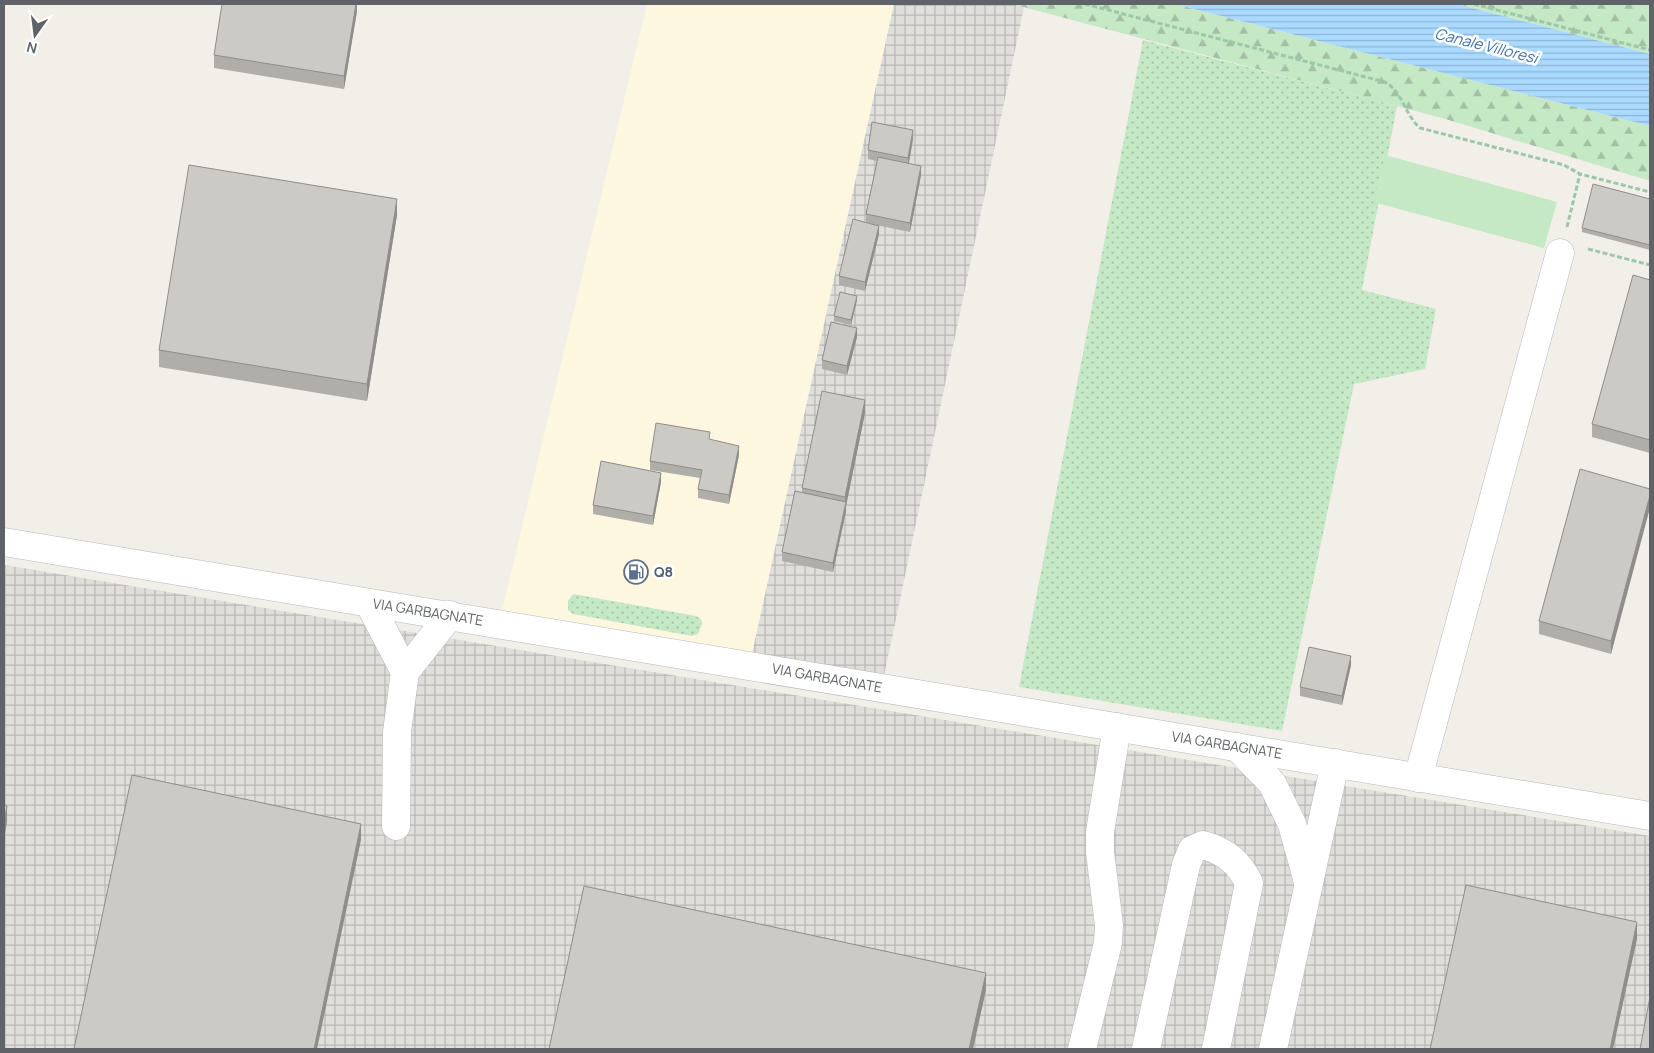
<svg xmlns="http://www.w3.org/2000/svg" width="1654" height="1053" viewBox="0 0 1654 1053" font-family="Manrope,sans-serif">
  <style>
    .commercial { fill: #fef7e0 }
    .industrial { fill: url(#industrial-grid) }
    .grass { fill: url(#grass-dots) }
    .forest { fill: url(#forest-firs) }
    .garden { fill: #c5e8c5 }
    .water { fill: url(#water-rules) }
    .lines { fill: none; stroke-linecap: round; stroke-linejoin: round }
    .minor-casing { stroke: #b5b8bc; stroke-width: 29 }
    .path { stroke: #9cc7a9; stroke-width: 3; stroke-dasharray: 5 2.5; stroke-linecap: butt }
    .minor { stroke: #fff; stroke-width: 28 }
    .wall { fill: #afaea9 }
    .shaded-wall { fill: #8f8d8a }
    .building { fill: #cccac5; stroke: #8f8d8a }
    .labels { text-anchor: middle; stroke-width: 5; stroke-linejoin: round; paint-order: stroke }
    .service-label { font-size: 14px; font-weight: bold; fill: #4e5e75; stroke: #fff; text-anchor: start }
    .street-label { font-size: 14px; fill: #5f6368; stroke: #fff }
    .water-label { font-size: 15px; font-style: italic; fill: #4174aa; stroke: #fff }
  </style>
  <defs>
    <pattern id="industrial-grid" width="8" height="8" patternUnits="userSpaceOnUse" patternTransform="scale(1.25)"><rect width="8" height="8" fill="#e0deda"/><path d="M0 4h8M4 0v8" fill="none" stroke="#b9b8b5"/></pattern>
    <pattern id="grass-dots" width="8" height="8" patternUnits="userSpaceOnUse" patternTransform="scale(1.25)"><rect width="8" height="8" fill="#c5e8c5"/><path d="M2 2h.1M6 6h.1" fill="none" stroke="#a3c0a4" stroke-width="1.8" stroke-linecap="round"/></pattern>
    <pattern id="forest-firs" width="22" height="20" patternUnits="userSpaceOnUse" patternTransform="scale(1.25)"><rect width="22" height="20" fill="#c5e8c5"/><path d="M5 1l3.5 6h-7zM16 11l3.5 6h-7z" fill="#a3c0a4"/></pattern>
    <pattern id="water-rules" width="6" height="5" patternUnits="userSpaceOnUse" patternTransform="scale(1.25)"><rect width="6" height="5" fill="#aadaff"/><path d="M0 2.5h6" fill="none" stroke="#8eb4d2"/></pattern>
  </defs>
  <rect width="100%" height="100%" fill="#f1efe8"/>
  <polygon class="commercial" points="647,4 894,4 752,654 502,611"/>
  <g class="industrial">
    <polygon points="894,4 1011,4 1024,7 884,676 752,654"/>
    <polygon points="4,565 1650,836 1650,1049 4,1049"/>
  </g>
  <g class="grass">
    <polygon points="1143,40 1397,106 1362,290 1436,309 1425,369 1354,384 1282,731 1019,687"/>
    <polygon points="573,594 696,616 701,619 702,624 698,634 692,636 573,614 568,610 568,601"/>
  </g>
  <g class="forest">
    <polygon points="1012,4 1175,4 1650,126 1650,181 1442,118"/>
    <polygon points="1457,4 1650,4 1650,54"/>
  </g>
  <polygon class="garden" points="1385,155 1557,202 1544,248 1373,202"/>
  <polygon class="water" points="1175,4 1457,4 1650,54 1650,126"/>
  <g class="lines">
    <g class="minor-casing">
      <g id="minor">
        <polyline points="4,542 1650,816"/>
        <polyline points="369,603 405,672"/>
        <polyline points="1237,747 1272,783 1292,824 1308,882"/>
        <polyline points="1418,778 1560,253"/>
        <polyline points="396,826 397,732 405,672 450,615"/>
        <polyline points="1082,1049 1108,943 1109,925 1100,852 1100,832 1117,727"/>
        <path d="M1146 1049 1186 865 1192 850 1203 845C1225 851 1239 862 1249 883L1216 1049"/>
        <polyline points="1273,1049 1335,763"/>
      </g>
    </g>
    <g class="path">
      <path d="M1085 4 1385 82C1402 91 1405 115 1420 128L1564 165 1580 174 1650 192"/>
      <polyline points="1474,4 1650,50"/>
      <polyline points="1567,227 1580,174"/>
      <polyline points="1588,249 1650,265"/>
    </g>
    <use href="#minor" class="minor"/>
  </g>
  <g class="wall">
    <polygon points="357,4 357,11 344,89 214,68 214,55"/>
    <polygon points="913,139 909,163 921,175 910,232 876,225 879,234 865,291 839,285 839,276 866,222 866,214 877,161 868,159 868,150"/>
    <polygon points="1650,199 1650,250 1582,232 1582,228"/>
    <polygon points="397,215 367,401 159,367 159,350"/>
    <polygon points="1650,280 1650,453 1592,437 1592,424"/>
    <polygon points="857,300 851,325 834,321 834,316"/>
    <polygon points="857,337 847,375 822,369 822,360"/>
    <polygon points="865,413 846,506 846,511 833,572 782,561 782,552 802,493 802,488"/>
    <polygon points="710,440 739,455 729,504 698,498 698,489 700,478 650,470 650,461"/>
    <polygon points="661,482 653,525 593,514 593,505"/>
    <polygon points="1650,489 1611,654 1539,634 1539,621"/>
    <polygon points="1351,665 1342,705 1300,696 1300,687"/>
  </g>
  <g class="shaded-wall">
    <polygon points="356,4 357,4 357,11 344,89 344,76"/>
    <polygon points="913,130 913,139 908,167 908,158"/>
    <polygon points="921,166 921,175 910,232 910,223"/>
    <polygon points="397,199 397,215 367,401 367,384"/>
    <polygon points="879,226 879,234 865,291 865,282"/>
    <polygon points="857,296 857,300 851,325 851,320"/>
    <polygon points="857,328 857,337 847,375 847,366"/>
    <polygon points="865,400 865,413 846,506 846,511 833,572 833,563 845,506 845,497"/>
    <polygon points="739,446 739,455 729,504 729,495"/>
    <polygon points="661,473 661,482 653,525 653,516"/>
    <polygon points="1650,495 1650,508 1611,654 1611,641"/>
    <polygon points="1351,656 1351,665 1342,705 1342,696"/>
    <polygon points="7,806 7,822 4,839 4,822"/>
    <polygon points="361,824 361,840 317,1049 314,1049"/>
    <polygon points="1637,922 1637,939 1613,1049 1610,1049"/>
    <polygon points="986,973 986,990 973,1049 969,1049"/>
  </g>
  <g class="building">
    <polygon points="222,4 356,4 344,76 214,55"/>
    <polygon points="872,122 913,130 908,158 868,150"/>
    <polygon points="878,157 921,166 910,223 866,214"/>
    <polygon points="189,165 397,199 367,384 159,350"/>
    <polygon points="1593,184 1650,199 1650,245 1582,228"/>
    <polygon points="853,219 879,226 865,282 839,276"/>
    <polygon points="1633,275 1650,280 1650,440 1592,424"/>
    <polygon points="840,292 857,296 851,320 834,316"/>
    <polygon points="831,322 857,328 847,366 822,360"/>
    <polygon points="822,391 865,400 845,497 802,488"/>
    <polygon points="656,423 710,432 709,439 739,446 729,495 698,489 702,470 650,461"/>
    <polygon points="601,461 661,473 653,516 593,505"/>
    <polygon points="1580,469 1650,489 1650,495 1611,641 1539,621"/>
    <polygon points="795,491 846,502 833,563 782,552"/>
    <polygon points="1309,647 1351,656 1342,696 1300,687"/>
    <polygon points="132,775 361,824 314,1049 74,1049"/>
    <polygon points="4,805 7,806 4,822"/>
    <polygon points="1466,885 1637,922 1610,1049 1430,1049"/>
    <polygon points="584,886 986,973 969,1049 549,1049"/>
    <polygon points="1650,997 1650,1049 1640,1049"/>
  </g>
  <defs>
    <g id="fuel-ring" transform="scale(1.25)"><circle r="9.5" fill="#fff" stroke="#5c6f8a" stroke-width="1.5"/><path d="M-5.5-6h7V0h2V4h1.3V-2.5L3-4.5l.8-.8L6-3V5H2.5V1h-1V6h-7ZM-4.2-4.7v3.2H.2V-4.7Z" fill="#5c6f8a"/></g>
  </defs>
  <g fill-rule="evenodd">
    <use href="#fuel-ring" x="636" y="572"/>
  </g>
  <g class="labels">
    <g class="service-label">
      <text x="654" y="577">Q8</text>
    </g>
    <g class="street-label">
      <text transform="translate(428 612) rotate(9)" y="5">VIA GARBAGNATE</text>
      <text transform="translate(827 678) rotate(10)" y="5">VIA GARBAGNATE</text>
      <text transform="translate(1227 745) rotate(9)" y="5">VIA GARBAGNATE</text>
    </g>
    <g class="water-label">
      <text transform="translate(1486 46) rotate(14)" y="5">Canale Villoresi</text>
    </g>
  </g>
  <rect width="1654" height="1053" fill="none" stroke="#5f6368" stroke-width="10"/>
  <g transform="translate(35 35) rotate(194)" stroke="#ffffff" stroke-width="4" paint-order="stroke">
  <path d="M0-4L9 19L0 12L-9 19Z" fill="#5f6368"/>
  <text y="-8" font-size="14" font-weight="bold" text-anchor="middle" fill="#5f6368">N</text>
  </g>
</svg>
